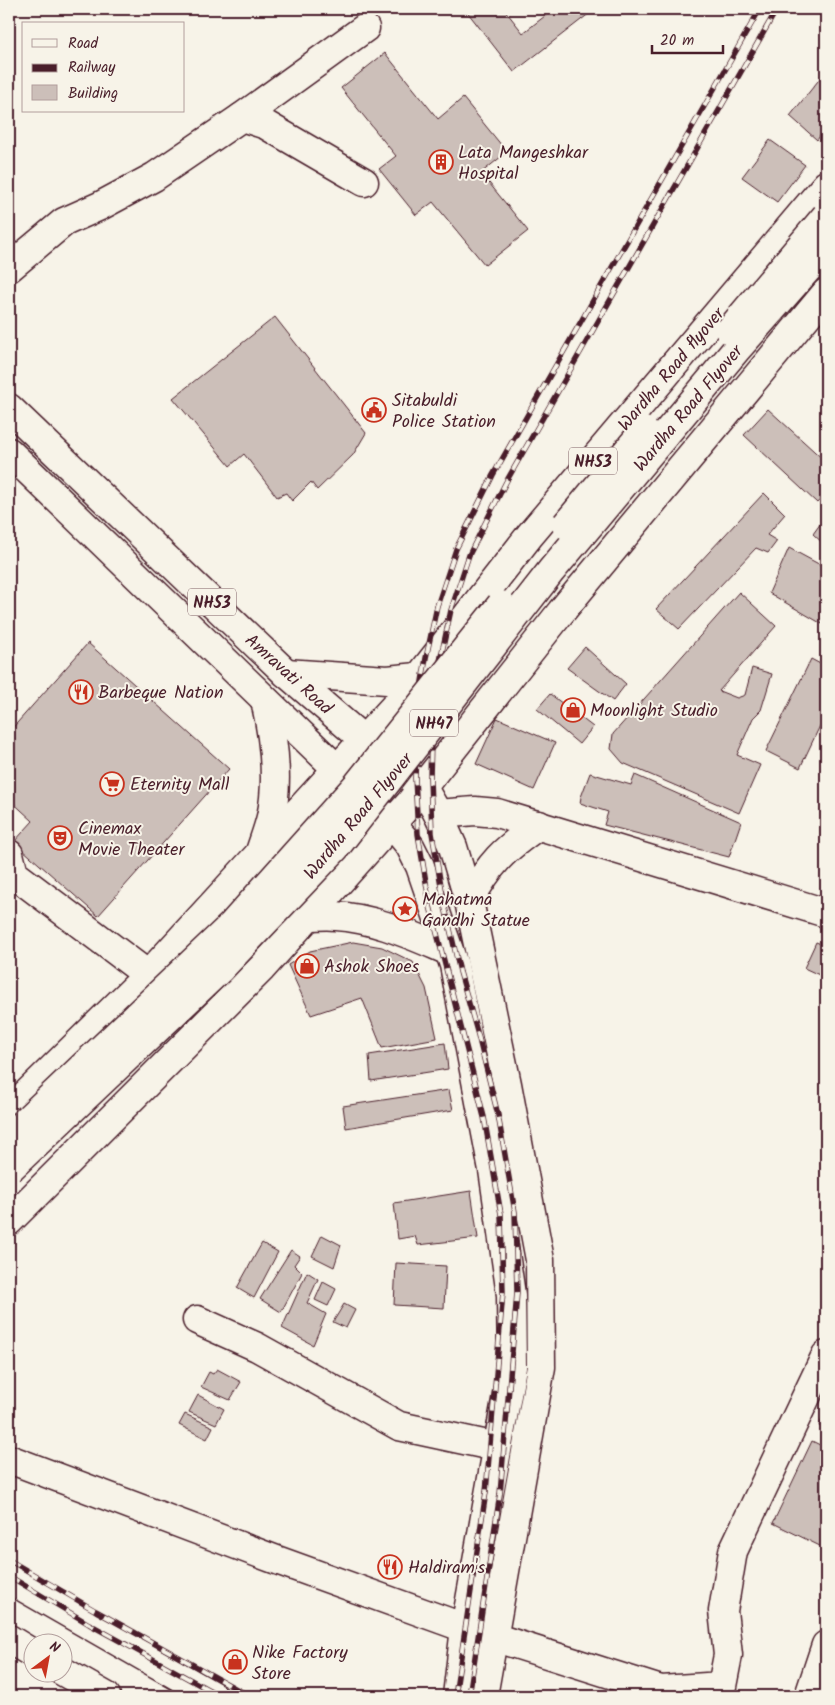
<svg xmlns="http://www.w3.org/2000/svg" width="835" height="1705" viewBox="0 0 835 1705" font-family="Kalam,sans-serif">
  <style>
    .building { fill: #ccbfb9; stroke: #4a1f2b }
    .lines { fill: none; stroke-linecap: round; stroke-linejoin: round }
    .minor-casing { stroke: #4a1f2b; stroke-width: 31 }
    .major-casing { stroke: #4a1f2b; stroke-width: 31 }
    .highway-casing { stroke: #4a1f2b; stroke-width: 31 }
    .minor { stroke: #f7f3e8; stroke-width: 28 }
    .major { stroke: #f7f3e8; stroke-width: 28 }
    .highway { stroke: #f7f3e8; stroke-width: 28 }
    .rail-casing { stroke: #4a1f2b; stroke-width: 5.5 }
    .rail { stroke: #f7f3e8; stroke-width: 4; stroke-dasharray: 11; stroke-linecap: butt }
    .highway-bridge-casing { stroke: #4a1f2b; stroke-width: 31; stroke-linecap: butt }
    .highway-bridge { stroke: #f7f3e8; stroke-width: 28 }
    .labels { text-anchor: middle; stroke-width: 4; stroke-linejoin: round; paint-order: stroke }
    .shield { fill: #f7f3e8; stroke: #7e5f64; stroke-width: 1 }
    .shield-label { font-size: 16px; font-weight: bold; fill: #4a1f2b }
    .poi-label { font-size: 18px; fill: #4a1f2b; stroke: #f7f3e8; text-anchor: start }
    .street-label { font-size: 18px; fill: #4a1f2b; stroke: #f7f3e8 }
  </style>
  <rect width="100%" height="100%" fill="#f7f3e8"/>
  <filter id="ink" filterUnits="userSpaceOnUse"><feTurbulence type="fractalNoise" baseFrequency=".02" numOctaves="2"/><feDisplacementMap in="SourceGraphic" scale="10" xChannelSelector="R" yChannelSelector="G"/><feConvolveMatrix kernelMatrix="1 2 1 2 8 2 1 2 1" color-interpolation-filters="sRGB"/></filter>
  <g filter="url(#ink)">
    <g class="building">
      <polygon points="465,9 504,9 523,33 554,9 595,9 514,72"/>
      <polygon points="385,53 438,119 463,98 507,152 481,173 528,231 485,265 433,202 416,215 379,169 396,156 341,88"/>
      <polygon points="826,71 826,128 817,140 790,116"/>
      <polygon points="770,140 805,165 777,202 742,177"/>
      <polygon points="275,317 366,433 353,455 317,490 311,482 292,501 286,493 277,497 244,454 230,466 173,398"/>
      <polygon points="768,409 826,462 826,493 817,503 744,435"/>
      <polygon points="764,493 785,514 767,535 777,541 768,553 756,548 679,629 656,609"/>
      <polygon points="826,516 826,546 813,534"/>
      <polygon points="789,548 826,568 826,615 822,624 769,593"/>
      <polygon points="739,592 776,626 719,691 737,698 745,695 752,668 772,674 761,710 753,718 737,755 760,765 739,813 623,763 611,749 613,734"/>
      <polygon points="88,643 229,769 98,916 14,842 33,821 9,799 9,732"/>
      <polygon points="585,647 626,684 613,701 567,668"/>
      <polygon points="811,659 826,667 826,713 800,768 766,751"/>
      <polygon points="550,694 593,727 579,744 537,709"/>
      <polygon points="497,718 555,743 534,790 476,764"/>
      <polygon points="590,773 631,785 635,775 741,822 729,857 604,825 608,812 580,803 581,797"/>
      <polygon points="353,942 382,947 413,962 426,988 437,1038 382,1048 362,998 311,1015 288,965 310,951"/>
      <polygon points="816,942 826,946 826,978 804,968"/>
      <polygon points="445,1043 448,1069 371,1081 369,1055"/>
      <polygon points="449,1090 453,1110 346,1128 343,1106"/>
      <polygon points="471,1191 478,1238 418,1245 415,1236 398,1239 394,1203"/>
      <polygon points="322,1235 341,1245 334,1267 312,1256"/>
      <polygon points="262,1243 278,1252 254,1298 237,1288"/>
      <polygon points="291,1250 300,1256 294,1265 302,1273 281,1312 260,1299"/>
      <polygon points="396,1263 446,1266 444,1308 394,1305"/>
      <polygon points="307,1272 318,1279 307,1303 326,1314 313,1345 282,1328"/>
      <polygon points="323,1282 336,1289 328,1306 315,1300"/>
      <polygon points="344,1304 355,1310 346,1328 333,1322"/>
      <polygon points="217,1369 241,1382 230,1400 201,1387 209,1372 213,1374"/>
      <polygon points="198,1395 224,1409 216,1424 189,1412"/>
      <polygon points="826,1409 826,1430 819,1426"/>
      <polygon points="185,1414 213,1427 207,1439 179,1425"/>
      <polygon points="812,1441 826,1448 826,1549 773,1523"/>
    </g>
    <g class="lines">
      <g class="minor-casing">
        <g id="minor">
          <polyline points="242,117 365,28"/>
          <polyline points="9,268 64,222 100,206 154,177 242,117 266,125 364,182"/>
          <polyline points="423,788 438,814 453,847 469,901 507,1084 540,1260 541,1367 483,1696"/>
          <polyline points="438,814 475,811 497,813 826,913"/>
          <polyline points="392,824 410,846 420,866 454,965 493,1170 511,1295 512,1367 465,1628 457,1696"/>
          <polyline points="9,854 14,874 148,975"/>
          <path d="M469 901C490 863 503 850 539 825"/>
          <polyline points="197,1320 257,1347 399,1426 497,1447"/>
          <polyline points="9,1459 274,1559 465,1628"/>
          <polyline points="493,1637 661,1690 722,1686 728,1655 723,1611 733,1551 826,1355"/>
          <polyline points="809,1696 826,1645"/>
        </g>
      </g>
      <g class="major-casing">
        <g id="major">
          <path d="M309 916C318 916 327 915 336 916 375 918 413 936 449 951"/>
          <polyline points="9,1111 148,975 405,695 530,535 826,185"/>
          <polyline points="9,1221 262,968 410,803 561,612 826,293"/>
          <polyline points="9,1579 213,1696"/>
          <polyline points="9,1639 32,1653"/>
          <polyline points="62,1671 106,1696"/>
        </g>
      </g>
      <g class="highway-casing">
        <g id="highway">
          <polyline points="9,408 286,673 364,740 423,788"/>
          <polyline points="9,452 337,769 392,824"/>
          <polyline points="286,673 387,680 418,677"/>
          <path d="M259 855C263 842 268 830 271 817 279 781 273 735 265 700"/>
        </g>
      </g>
      <use href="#minor" class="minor"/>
      <use href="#major" class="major"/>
      <use href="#highway" class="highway"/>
      <g class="rail-casing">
        <g id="rail">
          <polyline points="9,1560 96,1611 249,1696"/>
          <polyline points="9,1576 89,1624 220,1696"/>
          <polyline points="455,1696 486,1492 503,1292 501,1214 484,1117 430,906 418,834 415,778 418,705 426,658 437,606 456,549 493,475 760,9"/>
          <polyline points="469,1696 500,1494 517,1293 515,1212 498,1115 478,1035 460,972 444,903 432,833 430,778 432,706 440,661 451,610 469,555 506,482 777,9"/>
        </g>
      </g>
      <use href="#rail" class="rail"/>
      <g class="highway-bridge-casing">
        <g id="highway-bridge">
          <polyline points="730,330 826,216"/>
          <polyline points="566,525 644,431"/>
          <polyline points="9,1137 231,926 358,784 501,605"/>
          <polyline points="9,1169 220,969 336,847 551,571 736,350 826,248"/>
        </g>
      </g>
      <use href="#highway-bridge" class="highway-bridge"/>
    </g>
  </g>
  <defs>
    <g id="building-ring" transform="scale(1.25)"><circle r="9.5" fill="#f7f3e8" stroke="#c8321e" stroke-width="1.5"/><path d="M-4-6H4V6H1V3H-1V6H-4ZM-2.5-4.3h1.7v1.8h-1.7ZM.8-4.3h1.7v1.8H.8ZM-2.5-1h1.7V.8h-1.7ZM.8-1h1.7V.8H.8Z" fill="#c8321e"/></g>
    <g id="civic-ring" transform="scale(1.25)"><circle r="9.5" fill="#f7f3e8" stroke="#c8321e" stroke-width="1.5"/><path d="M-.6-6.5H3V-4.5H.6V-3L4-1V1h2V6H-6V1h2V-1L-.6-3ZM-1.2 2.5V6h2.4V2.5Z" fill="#c8321e"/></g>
    <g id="restaurant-ring" transform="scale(1.25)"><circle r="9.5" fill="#f7f3e8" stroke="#c8321e" stroke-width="1.5"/><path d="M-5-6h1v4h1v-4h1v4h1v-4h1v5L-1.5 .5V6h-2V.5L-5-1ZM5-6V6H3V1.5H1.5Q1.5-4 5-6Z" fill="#c8321e"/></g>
    <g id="shop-ring" transform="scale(1.25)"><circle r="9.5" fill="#f7f3e8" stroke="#c8321e" stroke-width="1.5"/><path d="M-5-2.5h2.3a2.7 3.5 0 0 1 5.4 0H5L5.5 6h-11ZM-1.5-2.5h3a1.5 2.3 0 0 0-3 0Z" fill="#c8321e"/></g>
    <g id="supermarket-ring" transform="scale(1.25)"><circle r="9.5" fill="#f7f3e8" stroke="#c8321e" stroke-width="1.5"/><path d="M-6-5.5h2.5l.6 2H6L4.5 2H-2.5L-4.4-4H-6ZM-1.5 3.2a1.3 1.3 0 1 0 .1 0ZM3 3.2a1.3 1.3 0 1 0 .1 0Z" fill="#c8321e"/></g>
    <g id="theatre-ring" transform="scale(1.25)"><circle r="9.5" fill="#f7f3e8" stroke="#c8321e" stroke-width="1.5"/><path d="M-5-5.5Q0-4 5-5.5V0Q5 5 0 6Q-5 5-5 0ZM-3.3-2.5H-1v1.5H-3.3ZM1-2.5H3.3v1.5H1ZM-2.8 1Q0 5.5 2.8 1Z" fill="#c8321e"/></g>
    <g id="sight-ring" transform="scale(1.25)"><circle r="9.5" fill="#f7f3e8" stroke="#c8321e" stroke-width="1.5"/><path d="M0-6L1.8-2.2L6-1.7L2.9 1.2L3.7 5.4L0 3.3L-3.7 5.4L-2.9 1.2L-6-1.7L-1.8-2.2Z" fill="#c8321e"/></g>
  </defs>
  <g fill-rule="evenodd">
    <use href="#building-ring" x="441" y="162"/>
    <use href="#civic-ring" x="374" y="410"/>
    <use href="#restaurant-ring" x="81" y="692"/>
    <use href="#shop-ring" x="573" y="710"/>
    <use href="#supermarket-ring" x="112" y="784"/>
    <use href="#theatre-ring" x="60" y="838"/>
    <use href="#sight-ring" x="405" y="909"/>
    <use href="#shop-ring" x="307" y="966"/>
    <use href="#restaurant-ring" x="390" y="1567"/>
    <use href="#shop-ring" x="235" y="1662"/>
  </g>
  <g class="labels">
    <g class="shield">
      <rect x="569" y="447.5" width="48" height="27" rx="4"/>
      <rect x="188" y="588.5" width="48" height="27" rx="4"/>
      <rect x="410" y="709.5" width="48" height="27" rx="4"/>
    </g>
    <g class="shield-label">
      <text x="593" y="467">NH53</text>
      <text x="212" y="608">NH53</text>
      <text x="434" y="729">NH47</text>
    </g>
    <g class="poi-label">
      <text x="458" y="158">Lata Mangeshkar<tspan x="458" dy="21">Hospital</tspan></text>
      <text x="392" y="406">Sitabuldi<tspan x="392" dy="21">Police Station</tspan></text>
      <text x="98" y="698">Barbeque Nation</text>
      <text x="590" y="716">Moonlight Studio</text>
      <text x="130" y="790">Eternity Mall</text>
      <text x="78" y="834">Cinemax<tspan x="78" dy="21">Movie Theater</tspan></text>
      <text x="422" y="905">Mahatma<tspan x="422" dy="21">Gandhi Statue</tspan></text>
      <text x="324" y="972">Ashok Shoes</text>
      <text x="408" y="1573">Haldiram's</text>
      <text x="252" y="1658">Nike Factory<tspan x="252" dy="21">Store</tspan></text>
    </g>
    <g class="street-label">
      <text transform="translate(671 369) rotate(-50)" y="6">Wardha Road flyover</text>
      <text transform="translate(688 408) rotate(-50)" y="6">Wardha Road Flyover</text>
      <text transform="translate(289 674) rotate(42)" y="6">Amravati Road</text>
      <text transform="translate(358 816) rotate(-50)" y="6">Wardha Road Flyover</text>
    </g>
  </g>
  <rect width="835" height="1705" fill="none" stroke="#f7f3e8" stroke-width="30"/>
  <rect x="15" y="15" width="805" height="1675" fill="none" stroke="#4a1f2b" stroke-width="2" filter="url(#ink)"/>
  <rect x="22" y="22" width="162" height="90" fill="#f7f3e8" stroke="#b29e9c"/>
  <rect x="32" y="39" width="25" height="8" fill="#f7f3e8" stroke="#b29e9c"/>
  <text x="68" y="48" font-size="15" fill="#4a1f2b">Road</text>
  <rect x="32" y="64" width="25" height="8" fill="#4a1f2b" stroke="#b29e9c"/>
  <text x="68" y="72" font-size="15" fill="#4a1f2b">Railway</text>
  <rect x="32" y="85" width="25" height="15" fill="#ccbfb9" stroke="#b29e9c"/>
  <text x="68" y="98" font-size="15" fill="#4a1f2b">Building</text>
  <g transform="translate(48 1658) rotate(32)"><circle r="24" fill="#f7f3e8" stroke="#b29e9c"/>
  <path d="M0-4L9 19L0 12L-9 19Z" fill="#c8321e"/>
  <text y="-8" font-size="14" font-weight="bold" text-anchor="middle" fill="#4a1f2b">N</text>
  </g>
  <path d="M652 45v8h71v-8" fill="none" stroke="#4a1f2b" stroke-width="2.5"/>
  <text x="660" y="45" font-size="15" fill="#4a1f2b" stroke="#f7f3e8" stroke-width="4" paint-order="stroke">20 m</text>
</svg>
